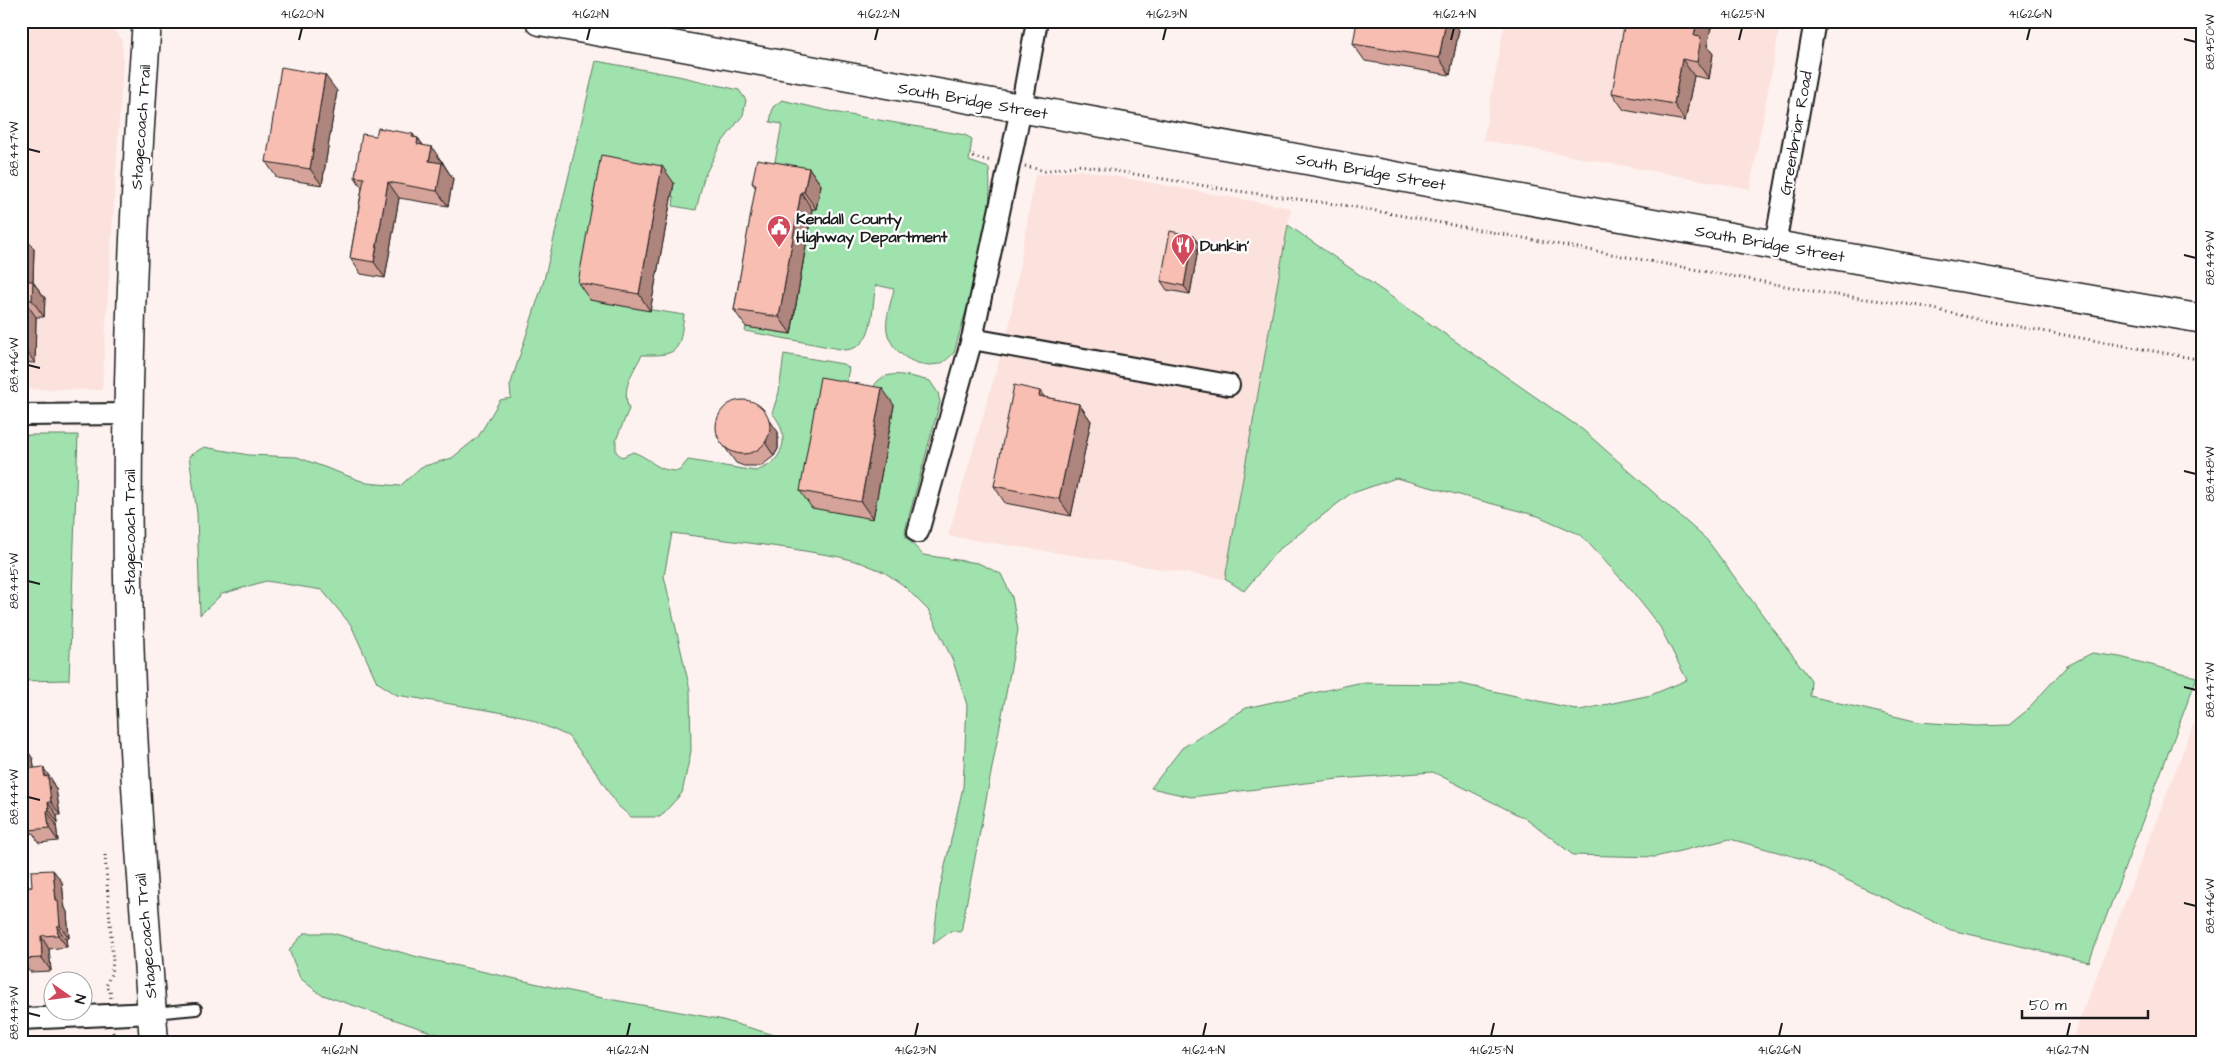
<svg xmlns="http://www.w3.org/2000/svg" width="2224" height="1063" viewBox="0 0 2224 1063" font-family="'Architects Daughter',sans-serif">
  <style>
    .built { fill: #fce2dd }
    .green { fill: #a0e2ad; stroke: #5e7f64 }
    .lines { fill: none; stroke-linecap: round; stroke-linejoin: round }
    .lane-casing { stroke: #1c1c1c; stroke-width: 14 }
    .street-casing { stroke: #1c1c1c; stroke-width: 24 }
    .primary-casing { stroke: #1c1c1c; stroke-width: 31 }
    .highway-casing { stroke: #1c1c1c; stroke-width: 31 }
    .path { stroke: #1c1c1c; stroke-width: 3; stroke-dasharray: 1 4; stroke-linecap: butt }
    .lane { stroke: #fff; stroke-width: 10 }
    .street { stroke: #fff; stroke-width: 20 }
    .primary { stroke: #fff; stroke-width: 28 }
    .highway { stroke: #fff; stroke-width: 28 }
    .wall { fill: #d5a399; stroke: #1c1c1c }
    .shaded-wall { fill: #ae857d; stroke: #1c1c1c }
    .building { fill: #f8beb2; stroke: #1c1c1c }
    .ticks { fill: none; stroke: #1c1c1c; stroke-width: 2 }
    .labels { text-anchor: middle; stroke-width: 4.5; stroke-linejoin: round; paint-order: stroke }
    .street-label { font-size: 16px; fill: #1c1c1c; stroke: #fff }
    .poi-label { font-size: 16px; font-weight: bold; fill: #1c1c1c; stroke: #fff; text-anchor: start }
    .neatline { fill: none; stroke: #1c1c1c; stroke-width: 2 }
    .ticks-label { font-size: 12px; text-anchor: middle; fill: #1c1c1c }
  </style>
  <rect width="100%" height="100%" fill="#fef2f0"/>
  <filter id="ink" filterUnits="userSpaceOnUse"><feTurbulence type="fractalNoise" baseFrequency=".02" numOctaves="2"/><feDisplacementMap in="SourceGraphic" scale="10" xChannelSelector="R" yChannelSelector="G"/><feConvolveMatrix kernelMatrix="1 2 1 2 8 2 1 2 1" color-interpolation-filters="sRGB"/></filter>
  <g filter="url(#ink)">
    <g class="built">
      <polygon points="21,21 107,21 122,39 123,61 102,390 21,389"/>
      <polygon points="1505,21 1781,21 1750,189 1483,140"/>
      <polygon points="1081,170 1291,208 1225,579 948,536 1009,326 1035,175"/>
      <polygon points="2203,699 2203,1042 2071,1042"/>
    </g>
    <g class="green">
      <path d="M596 61 678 76 739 90 746 100 743 115 720 145 704 177 696 210 673 206 674 197 671 196 673 183 590 300 684 315C679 350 681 356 642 355 632 373 621 389 629 409L616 440V452L622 457 633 452C655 460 654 471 679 471L688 460 755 471C784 464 792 435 772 413L779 392 784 354 843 364 849 368 844 396 871 393C880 365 908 376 930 381L938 393 940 402 905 531 906 537 923 555 978 563 1001 574 1012 597 1018 630 961 932 951 931 933 944 940 888 963 787 967 705 953 661 929 611 903 585 884 572 862 563 840 557 787 548 672 533 664 576 690 690 691 751 682 793 660 817H631L617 805 596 772 568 736 522 716 397 695 377 682 351 625 322 590 266 581 222 594 200 615 197 513 189 456 204 447 249 455 297 457 367 483 400 486 421 467 452 458 478 437 500 400 511 398 510 386 544 280Z"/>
      <path d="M782 100 833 112 965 135 972 139 969 161 989 168C995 230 970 293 954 353 949 357 945 363 938 364 917 369 891 353 887 331 885 318 891 303 894 289L876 285C871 307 876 348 845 350L745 331 746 327 791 334 812 209H816L821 185 772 177 782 124 770 122 773 107Z"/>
      <polygon points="1288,225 1583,430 1707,540 1811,680 1810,696 1919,722 1976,726 2009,725 2025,712 2067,666 2092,653 2120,657 2197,677 2089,962 1951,930 1803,859 1730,839 1655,857 1573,855 1530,821 1433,772 1338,779 1191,797 1151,788 1182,748 1246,708 1358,683 1461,684 1580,710 1651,695 1687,680 1660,627 1632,591 1581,535 1538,516 1396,478 1350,494 1277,551 1244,591 1225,579"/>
      <polygon points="21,435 78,435 69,680 21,681"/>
      <polygon points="304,933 332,933 418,957 592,996 719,1019 799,1042 460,1042 320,994 300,978 289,950"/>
    </g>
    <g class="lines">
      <g class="lane-casing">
        <polyline id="lane" points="153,1013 196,1009"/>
      </g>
      <g class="street-casing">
        <g id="street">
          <polyline points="1775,245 1815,21"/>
          <polyline points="972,339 1229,385"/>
          <polyline points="21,415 129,414"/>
          <polyline points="918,532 972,339 1021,109 1037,21"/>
          <polyline points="21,1019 152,1013"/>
        </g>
      </g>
      <g class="primary-casing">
        <path id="primary" d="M147 21C132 224 124 428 129 632 133 769 144 905 154 1042"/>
      </g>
      <g class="highway-casing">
        <polyline id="highway" points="540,21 1775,245 2203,319"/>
      </g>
      <g class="path">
        <polyline points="972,153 972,157 992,161"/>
        <polyline points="1025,166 1045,171 1080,165 1230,190 1349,206 1829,294 1921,306 1981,320 2203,360"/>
        <polyline points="105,855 113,962 111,974 106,986 110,990 111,999"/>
        <polyline points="113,1032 114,1042"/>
      </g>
      <use href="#lane" class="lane"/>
      <use href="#street" class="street"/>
      <use href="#primary" class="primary"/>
      <use href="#highway" class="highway"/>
    </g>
    <g class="wall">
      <polygon points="1712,23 1707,46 1713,54 1709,79 1694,76 1685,121 1624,110 1612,93"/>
      <polygon points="1459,30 1450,75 1365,61 1353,44"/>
      <polygon points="337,91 322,185 277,178 266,162"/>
      <polygon points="376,136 418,138 423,145 443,162 443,163 453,179 448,206 399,198 385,278 361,274 350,258 362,188 355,177"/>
      <polygon points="809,168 821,185 816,209 812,209 791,334 746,327 734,310 756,188 752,183"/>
      <polygon points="674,183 650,311 590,300 578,283"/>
      <polygon points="21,233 34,249 33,282 45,298 44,317 36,317 35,363 21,362"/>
      <polygon points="1199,244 1190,294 1167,290 1161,281"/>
      <polygon points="1044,397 1079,404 1091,421 1071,516 1005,503 994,486"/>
      <polygon points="894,405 873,519 812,508 800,491"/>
      <polygon points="778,432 778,449 774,456 761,466 744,466 736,463 717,436"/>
      <polygon points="24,746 33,759 34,768 52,780 53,784 56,789 60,815 57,815 58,823 56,824 58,841 39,843 33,833 21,835 21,747"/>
      <polygon points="53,870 62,882 64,903 65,908 67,912 69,938 66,939 67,947 49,949 51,971 30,972 21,960 21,888 32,887"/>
    </g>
    <g class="shaded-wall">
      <polygon points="1446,21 1453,21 1459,30 1450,75 1439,58"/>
      <polygon points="1697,21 1711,21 1712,23 1707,46 1713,54 1709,79 1697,62 1694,36"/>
      <polygon points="1682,59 1694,76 1685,121 1674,104"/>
      <polygon points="325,75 337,91 322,185 310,169"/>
      <polygon points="413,134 418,141 418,138 429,154 428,160 412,137"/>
      <polygon points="432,147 453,179 448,206 437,191 429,161"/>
      <polygon points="662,166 674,183 650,311 639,294"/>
      <polygon points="809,168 821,185 816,209 804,192"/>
      <polygon points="388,182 399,198 385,278 374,262"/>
      <polygon points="801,192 812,209 791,334 779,317"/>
      <polygon points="22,233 34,249 33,282 45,298 44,317 32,300 21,281"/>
      <polygon points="1193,236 1199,244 1190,294 1184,286"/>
      <polygon points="24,300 36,317 35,363 23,346"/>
      <polygon points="882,388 894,405 873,519 861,502"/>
      <polygon points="1040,391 1052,407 1039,396"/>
      <polygon points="1079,404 1091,421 1071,516 1059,499"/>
      <polygon points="769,419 778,432 778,449 774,456 766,444"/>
      <polygon points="24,746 33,759 36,782 27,769"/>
      <polygon points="43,767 52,780 53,784 56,789 60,815 51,802"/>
      <polygon points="48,802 57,815 58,823 49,810"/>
      <polygon points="47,811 56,824 58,841 49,828"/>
      <polygon points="53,870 62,882 64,903 65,908 67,912 69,938 60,926 55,891"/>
      <polygon points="57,926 66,939 67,947 58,935"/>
      <polygon points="41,936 49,949 51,971 42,958"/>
    </g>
    <g class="building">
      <polygon points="1357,21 1446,21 1439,58 1353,44"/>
      <polygon points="1625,21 1697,21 1694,36 1701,37 1697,62 1682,59 1674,104 1612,93"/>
      <polygon points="281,67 325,75 310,169 266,162"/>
      <polygon points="378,128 413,134 412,137 418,138 417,144 432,147 429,161 442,163 437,191 388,182 374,262 350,258 364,178 355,177 362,134 376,136"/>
      <polygon points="601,155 662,166 639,294 578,283"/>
      <polygon points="757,159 809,168 804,192 801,192 779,317 734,310 756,184 752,183"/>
      <polygon points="1170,231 1193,236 1184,286 1161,281"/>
      <polygon points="21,233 22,233 21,281"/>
      <polygon points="21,281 33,281 32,300 24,300 23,346 21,346"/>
      <polygon points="820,377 882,388 861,502 800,491"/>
      <polygon points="1014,385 1040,391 1039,396 1079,404 1059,499 994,486"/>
      <circle cx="743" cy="427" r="27"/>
      <polygon points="24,746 27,769 43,767 45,777 48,776 51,802 48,802 49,810 47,811 49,828 30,830 29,820 21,821 21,747"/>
      <polygon points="53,870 55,891 56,900 58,900 60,926 57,926 58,935 41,936 42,958 21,959 21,888 32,887 31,871"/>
      <polygon points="2114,1039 2132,1042 2113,1042"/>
    </g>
  </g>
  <path class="ticks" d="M2184 39 2196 42M299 40 302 28M587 40 590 28M875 40 878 28M1163 40 1166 28M1451 40 1454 28M1739 40 1742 28M2027 40 2030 28M28 149 40 152M2184 255 2196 258M28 365 40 368M2184 471 2196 474M28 581 40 584M2184 687 2196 690M28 797 40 800M2184 903 2196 906M28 1013 40 1016M339 1036 342 1023M627 1036 630 1023M915 1036 918 1023M1203 1036 1206 1023M1491 1036 1494 1023M1779 1036 1782 1023M2067 1036 2070 1023"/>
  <defs>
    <g id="civic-pin" transform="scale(1.25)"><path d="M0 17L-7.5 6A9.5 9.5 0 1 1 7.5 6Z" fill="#d1495b" stroke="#fff"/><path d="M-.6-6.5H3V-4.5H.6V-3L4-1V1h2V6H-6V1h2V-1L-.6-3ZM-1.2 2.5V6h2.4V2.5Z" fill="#fff"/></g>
    <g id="restaurant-pin" transform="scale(1.25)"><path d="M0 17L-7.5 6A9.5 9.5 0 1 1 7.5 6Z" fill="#d1495b" stroke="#fff"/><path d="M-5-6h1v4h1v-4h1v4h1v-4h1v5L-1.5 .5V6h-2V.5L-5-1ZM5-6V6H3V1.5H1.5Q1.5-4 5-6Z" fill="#fff"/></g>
  </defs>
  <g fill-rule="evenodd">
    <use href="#civic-pin" x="779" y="227"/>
    <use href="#restaurant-pin" x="1183" y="245"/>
  </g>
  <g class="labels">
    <g class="street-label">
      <text transform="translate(973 100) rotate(10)" y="6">South Bridge Street</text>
      <text transform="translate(140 127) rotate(-86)" y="6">Stagecoach Trail</text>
      <text transform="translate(1795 133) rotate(-80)" y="6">Greenbriar Road</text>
      <text transform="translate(1371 171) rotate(10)" y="6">South Bridge Street</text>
      <text transform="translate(1770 243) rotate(10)" y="6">South Bridge Street</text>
      <text transform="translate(129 532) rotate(-90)" y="6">Stagecoach Trail</text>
      <text transform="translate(145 936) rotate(-95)" y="6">Stagecoach Trail</text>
    </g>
    <g class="poi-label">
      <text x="796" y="224">Kendall County<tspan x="796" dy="18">Highway Department</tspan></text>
      <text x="1200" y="251">Dunkin'</text>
    </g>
  </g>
  <rect width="2224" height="1063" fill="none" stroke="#fff" stroke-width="55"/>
  <g transform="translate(68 996) rotate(104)"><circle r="24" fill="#ffffff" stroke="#a4a4a4"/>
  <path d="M0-4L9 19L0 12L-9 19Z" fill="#d1495b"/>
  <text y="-8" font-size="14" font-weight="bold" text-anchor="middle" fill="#1c1c1c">N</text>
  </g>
  <path d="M2022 1010v8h126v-8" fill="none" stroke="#1c1c1c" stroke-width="2.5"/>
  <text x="2029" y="1010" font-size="15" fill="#1c1c1c" stroke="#ffffff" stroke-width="4" paint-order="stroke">50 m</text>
  <rect x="28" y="28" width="2168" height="1008" class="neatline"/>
  <g class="ticks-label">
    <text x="302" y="18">41.620°N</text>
    <text x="590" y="18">41.621°N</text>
    <text x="878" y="18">41.622°N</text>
    <text x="1166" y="18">41.623°N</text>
    <text x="1454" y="18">41.624°N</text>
    <text x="1742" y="18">41.625°N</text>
    <text x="2030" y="18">41.626°N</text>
    <text transform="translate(2210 42) rotate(-90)" y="4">88.450°W</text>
    <text transform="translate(14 149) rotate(-90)" y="4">88.447°W</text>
    <text transform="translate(2210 258) rotate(-90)" y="4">88.449°W</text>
    <text transform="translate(14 365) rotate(-90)" y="4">88.446°W</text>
    <text transform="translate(2210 474) rotate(-90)" y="4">88.448°W</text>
    <text transform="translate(14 581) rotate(-90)" y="4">88.445°W</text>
    <text transform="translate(2210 690) rotate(-90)" y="4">88.447°W</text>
    <text transform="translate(14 797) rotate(-90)" y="4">88.444°W</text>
    <text transform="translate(2210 906) rotate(-90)" y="4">88.446°W</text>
    <text transform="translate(14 1013) rotate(-90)" y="4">88.443°W</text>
    <text x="339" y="1054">41.621°N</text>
    <text x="627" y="1054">41.622°N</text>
    <text x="915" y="1054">41.623°N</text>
    <text x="1203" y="1054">41.624°N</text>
    <text x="1491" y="1054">41.625°N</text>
    <text x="1779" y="1054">41.626°N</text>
    <text x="2067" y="1054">41.627°N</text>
  </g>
</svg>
